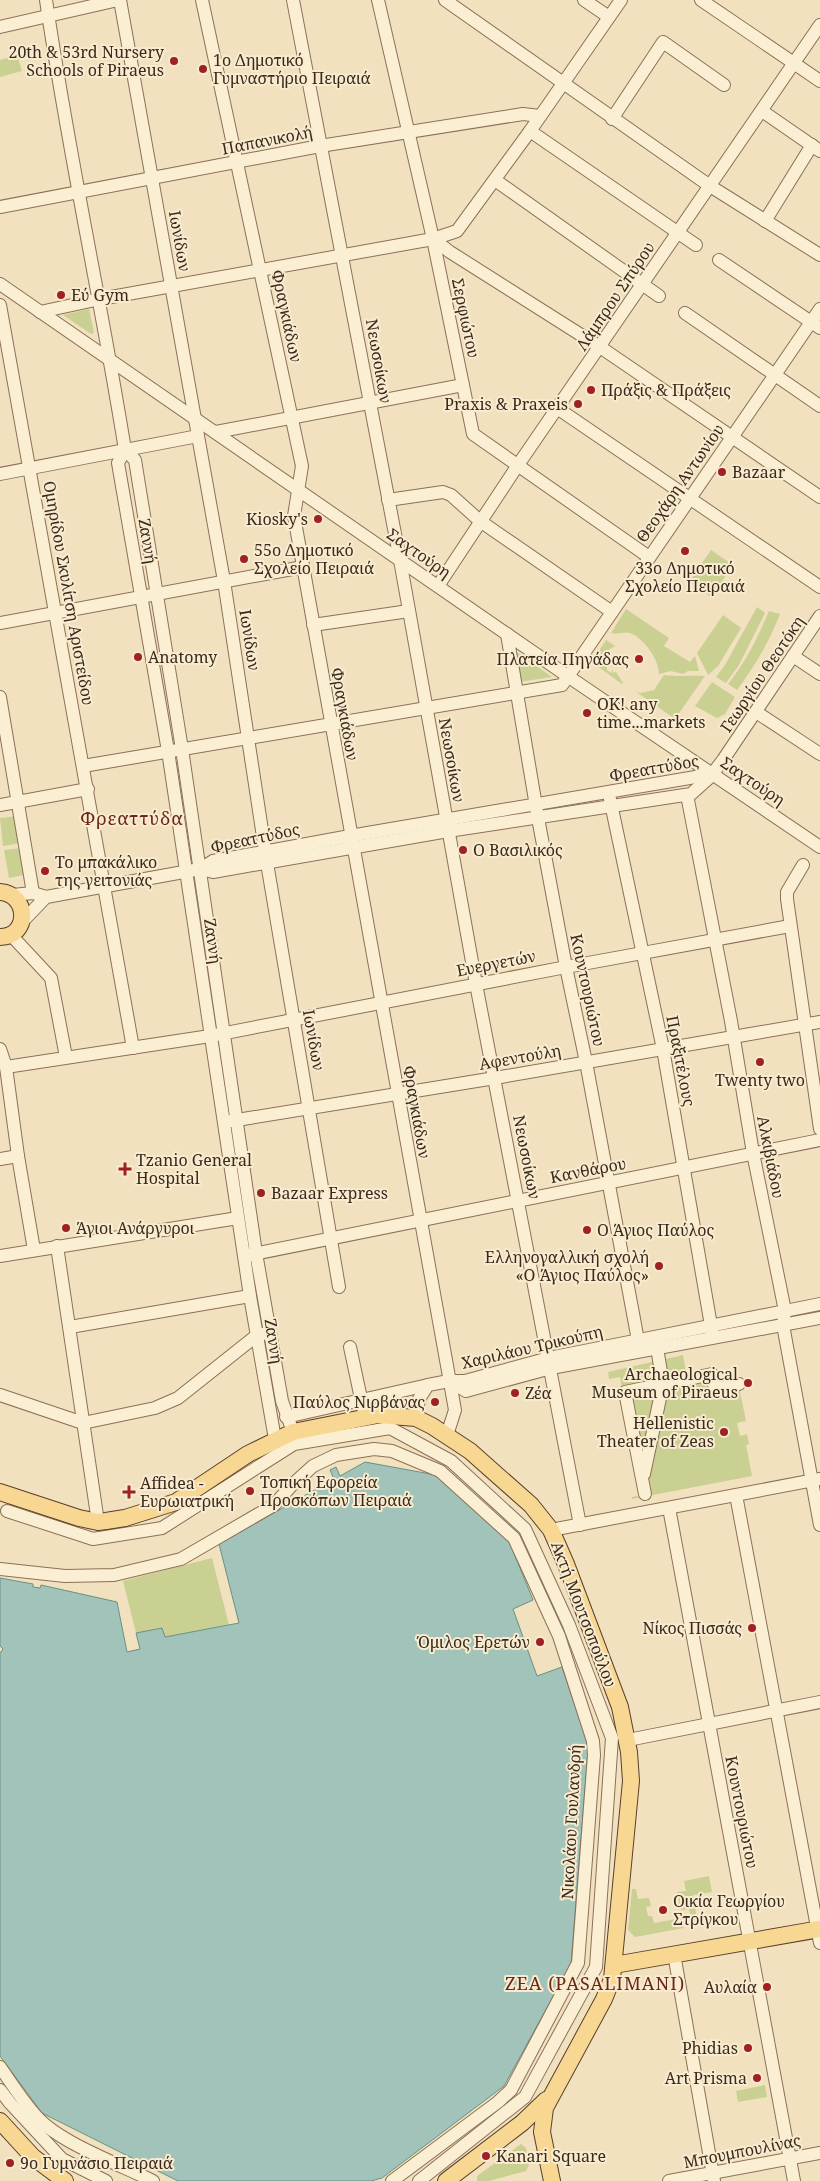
<svg xmlns="http://www.w3.org/2000/svg" width="820" height="2181" viewBox="0 0 820 2181" font-family="'Noto Serif',serif">
  <style>
    .green { fill: #cad092 }
    .water { fill: #a2c3b9; stroke: #699186 }
    .lines { fill: none; stroke-linecap: round; stroke-linejoin: round }
    .minor-casing { stroke: #8b7156; stroke-width: 14 }
    .major-casing { stroke: #583f2b; stroke-width: 18 }
    .minor { stroke: #fbefd3; stroke-width: 12 }
    .major { stroke: #f8d793; stroke-width: 16 }
    .poi-dot { fill: #9f2124; stroke: #f8ebcf; stroke-width: 2 }
    .labels { text-anchor: middle; stroke-width: 4; stroke-linejoin: round; paint-order: stroke }
    .poi-label { font-size: 16px; fill: #3a2a1c; stroke: #f8ebcf; text-anchor: start }
    .street-label { font-size: 16px; fill: #3a2a1c; stroke: #f8ebcf }
    .neighbourhood-label { font-size: 18px; letter-spacing: 1px; fill: #6a2718; stroke: #f8ebcf }
  </style>
  <rect width="100%" height="100%" fill="#f1e1bf"/>
  <g class="green">
    <polygon points="17,55 22,71 0,77 0,60"/>
    <polygon points="89,309 94,333 91,334 63,315"/>
    <polygon points="711,550 733,565 711,597 689,582"/>
    <polygon points="757,607 765,613 739,665 726,683 716,677 725,665"/>
    <path d="M626 609 669 638 664 646 690 662 695 656 699 671H688L683 674 671 671 659 674C659 660 644 638 630 633 624 631 618 635 611 633Z"/>
    <path d="M769 611 780 614C769 642 755 666 737 690L728 684C746 662 758 637 769 611Z"/>
    <polygon points="723,615 741,628 718,666 708,675 697,653"/>
    <polygon points="606,640 615,646 605,652 607,670 611,673 613,669 613,673 616,672 623,683 622,684 592,662"/>
    <polygon points="514,650 552,677 519,682"/>
    <path d="M664 675C678 677 691 675 705 676L675 719 635 691 640 693 654 690Z"/>
    <polygon points="712,682 735,697 725,714 717,718 695,706"/>
    <polygon points="17,816 22,843 3,846 0,818"/>
    <polygon points="23,848 28,874 9,878 4,850"/>
    <polygon points="683,1355 687,1377 714,1372 717,1386 738,1382 746,1421 737,1423 740,1436 747,1434 749,1444 746,1445 752,1476 632,1499 632,1497 642,1495 620,1377 609,1379 608,1372"/>
    <polygon points="212,1558 229,1625 165,1637 162,1628 136,1633 123,1581"/>
    <polygon points="709,1876 712,1892 693,1895 698,1925 693,1926 689,1909 681,1910 677,1892 686,1891 684,1881"/>
    <polygon points="632,1889 636,1889 638,1899 649,1898 651,1906 646,1907 648,1916 652,1916 654,1923 682,1918 684,1928 635,1937 628,1930"/>
    <polygon points="765,2085 767,2097 738,2102 736,2091"/>
    <polygon points="521,2144 526,2148 529,2165 526,2171 489,2181 477,2181 477,2176"/>
  </g>
  <polygon class="water" points="365,1462 436,1475 509,1541 533,1600 513,1609 537,1676 562,1667 586,1737 588,1751 571,1964 504,2086 382,2178 371,2181 178,2181 42,2113 0,2056 0,1653 3,1649 0,1646 0,1578 33,1584 33,1587 40,1588 41,1585 117,1602 127,1652 140,1649 136,1633 162,1628 165,1637 239,1623 219,1544 334,1479 330,1470 336,1467 340,1476"/>
  <g class="lines">
    <g class="minor-casing">
      <g id="minor">
        <path d="M46 0C68 151 101 300 125 450L135 460 182 749 256 1253 282 1401 293 1432"/>
        <polyline points="120,0 224,581 267,863 339,1287"/>
        <polyline points="202,0 302,466 294,516 455,1410 447,1435"/>
        <polyline points="293,0 400,560 476,984 580,1525"/>
        <polyline points="378,0 433,239 473,434 649,557"/>
        <polyline points="445,0 710,186 820,255"/>
        <polyline points="584,0 609,17"/>
        <polyline points="701,0 820,81"/>
        <polyline points="0,27 118,0"/>
        <polyline points="762,111 820,151"/>
        <polyline points="612,119 663,42 724,85"/>
        <polyline points="530,131 696,245"/>
        <polyline points="495,180 659,296"/>
        <polyline points="0,207 320,146 523,114 540,116"/>
        <polyline points="765,221 812,145"/>
        <polyline points="433,239 450,252 600,347 820,497"/>
        <polyline points="719,260 820,328"/>
        <polyline points="0,284 569,677 820,847"/>
        <polyline points="0,305 133,1048"/>
        <polyline points="40,312 100,299 433,239 457,231 530,131 621,0"/>
        <polyline points="685,313 820,406"/>
        <polyline points="557,408 820,587"/>
        <polyline points="216,432 463,385"/>
        <polyline points="125,450 118,463 168,751 250,1296 275,1439"/>
        <polyline points="0,474 198,436"/>
        <polyline points="388,500 443,492 451,495 480,521 612,612"/>
        <polyline points="438,586 518,465 820,25"/>
        <polyline points="0,623 303,567"/>
        <polyline points="313,625 409,611"/>
        <polyline points="507,634 538,818 566,967 586,1062 640,1351"/>
        <polyline points="793,656 820,674"/>
        <polyline points="0,697 33,893"/>
        <polyline points="756,712 820,754"/>
        <polyline points="83,766 562,685 820,309"/>
        <polyline points="687,795 731,1021 753,1153 785,1311 783,1325 820,1525"/>
        <polyline points="610,799 663,1049 713,1337"/>
        <polyline points="0,805 88,789"/>
        <polyline points="803,865 787,892 787,899 820,1129"/>
        <polyline points="200,869 213,872 448,831 691,794 710,777 723,760 820,616"/>
        <polyline points="12,895 33,893 46,897 200,869 213,861 350,836 713,774"/>
        <polyline points="22,922 46,897"/>
        <polyline points="11,935 51,978 66,1057"/>
        <polyline points="0,1049 6,1067 18,1156 34,1250"/>
        <polyline points="6,1067 210,1036 566,967 790,926"/>
        <polyline points="231,1121 495,1078 820,1022"/>
        <polyline points="0,1159 18,1156"/>
        <polyline points="57,1246 98,1522"/>
        <polyline points="249,1255 820,1140"/>
        <polyline points="0,1256 238,1218"/>
        <polyline points="70,1327 250,1296"/>
        <polyline points="350,1347 363,1408"/>
        <polyline points="451,1382 466,1391 551,1368 820,1318"/>
        <polyline points="0,1395 83,1423 155,1408 178,1398 256,1336 263,1334"/>
        <polyline points="286,1417 428,1385"/>
        <polyline points="416,1418 419,1399 428,1385 449,1381 465,1381 549,1358 820,1304"/>
        <polyline points="644,1474 663,1384 657,1348"/>
        <polyline points="645,1494 625,1392 712,1374 715,1389 739,1384"/>
        <polyline points="736,1495 820,1943"/>
        <polyline points="669,1508 794,2181"/>
        <polyline points="7,1511 93,1539 162,1528 294,1444 390,1428 451,1461 525,1529 569,1625 612,1738 596,1967 525,2097 419,2181"/>
        <polyline points="551,1530 820,1479"/>
        <polyline points="0,1569 65,1576 114,1575 181,1559 274,1505 292,1485 313,1466 336,1455 374,1449 392,1451 440,1471 514,1538 559,1636 593,1741 594,1755 578,1963 511,2090 498,2102 392,2181"/>
        <polyline points="628,1740 820,1702"/>
        <polyline points="674,1954 714,2181"/>
        <path d="M0 2067C12 2084 23 2102 37 2117 60 2143 121 2165 153 2181"/>
        <polyline points="0,2090 10,2103 62,2159 106,2181"/>
        <polyline points="669,2181 820,2153"/>
      </g>
    </g>
    <g class="major-casing">
      <g id="major">
        <path d="M0 892C29 894 30 937 0 937"/>
        <polyline points="0,1492 79,1518 98,1522 106,1521 125,1518 176,1502 248,1454 293,1432 378,1415 416,1418 432,1426 470,1451 531,1505 551,1530 566,1564 620,1707 629,1752 631,1781 612,1979 604,1999 545,2108 542,2132 552,2181"/>
        <polyline points="614,1965 820,1929"/>
        <polyline points="0,2121 33,2157 65,2181"/>
        <polyline points="446,2181 522,2123 546,2100"/>
      </g>
    </g>
    <use href="#minor" class="minor"/>
    <use href="#major" class="major"/>
  </g>
  <g class="poi-dot">
    <circle cx="174" cy="61" r="5"/>
    <circle cx="203" cy="69" r="5"/>
    <circle cx="61" cy="295" r="5"/>
    <circle cx="591" cy="390" r="5"/>
    <circle cx="578" cy="404" r="5"/>
    <circle cx="722" cy="472" r="5"/>
    <circle cx="318" cy="519" r="5"/>
    <circle cx="685" cy="551" r="5"/>
    <circle cx="244" cy="559" r="5"/>
    <circle cx="138" cy="657" r="5"/>
    <circle cx="639" cy="659" r="5"/>
    <circle cx="587" cy="713" r="5"/>
    <circle cx="463" cy="850" r="5"/>
    <circle cx="45" cy="871" r="5"/>
    <circle cx="760" cy="1062" r="5"/>
    <path d="M122.5 1161.5h5v5h5v5h-5v5h-5v-5h-5v-5h5z"/>
    <circle cx="261" cy="1193" r="5"/>
    <circle cx="66" cy="1228" r="5"/>
    <circle cx="587" cy="1230" r="5"/>
    <circle cx="659" cy="1266" r="5"/>
    <circle cx="748" cy="1383" r="5"/>
    <circle cx="515" cy="1393" r="5"/>
    <circle cx="435" cy="1402" r="5"/>
    <circle cx="724" cy="1432" r="5"/>
    <circle cx="250" cy="1491" r="5"/>
    <path d="M126.5 1484.5h5v5h5v5h-5v5h-5v-5h-5v-5h5z"/>
    <circle cx="752" cy="1628" r="5"/>
    <circle cx="540" cy="1642" r="5"/>
    <circle cx="663" cy="1910" r="5"/>
    <circle cx="767" cy="1987" r="5"/>
    <circle cx="748" cy="2048" r="5"/>
    <circle cx="757" cy="2078" r="5"/>
    <circle cx="486" cy="2156" r="5"/>
    <circle cx="10" cy="2163" r="5"/>
  </g>
  <g class="labels">
    <g class="poi-label">
      <text x="164" y="58" text-anchor="end">20th &amp; 53rd Nursery<tspan x="164" dy="18">Schools of Piraeus</tspan></text>
      <text x="213" y="66">1ο Δημοτικό<tspan x="213" dy="18">Γυμναστήριο Πειραιά</tspan></text>
      <text x="71" y="301">Εύ Gym</text>
      <text x="601" y="396">Πράξις &amp; Πράξεις</text>
      <text x="568" y="410" text-anchor="end">Praxis &amp; Praxeis</text>
      <text x="732" y="478">Bazaar</text>
      <text x="308" y="525" text-anchor="end">Kiosky's</text>
      <text x="254" y="556">55ο Δημοτικό<tspan x="254" dy="18">Σχολείο Πειραιά</tspan></text>
      <text x="685" y="574" text-anchor="middle">33ο Δημοτικό<tspan x="685" dy="18">Σχολείο Πειραιά</tspan></text>
      <text x="148" y="663">Anatomy</text>
      <text x="629" y="665" text-anchor="end">Πλατεία Πηγάδας</text>
      <text x="597" y="710">OK! any<tspan x="597" dy="18">time...markets</tspan></text>
      <text x="473" y="856">Ο Βασιλικός</text>
      <text x="55" y="868">Το μπακάλικο<tspan x="55" dy="18">της γειτονιάς</tspan></text>
      <text x="760" y="1086" text-anchor="middle">Twenty two</text>
      <text x="136" y="1166">Tzanio General<tspan x="136" dy="18">Hospital</tspan></text>
      <text x="271" y="1199">Bazaar Express</text>
      <text x="76" y="1234">Άγιοι Ανάργυροι</text>
      <text x="597" y="1236">Ο Άγιος Παύλος</text>
      <text x="649" y="1263" text-anchor="end">Ελληνογαλλική σχολή<tspan x="649" dy="18">«Ο Άγιος Παύλος»</tspan></text>
      <text x="738" y="1380" text-anchor="end">Archaeological<tspan x="738" dy="18">Museum of Piraeus</tspan></text>
      <text x="525" y="1399">Ζέα</text>
      <text x="425" y="1408" text-anchor="end">Παύλος Νιρβάνας</text>
      <text x="714" y="1429" text-anchor="end">Hellenistic<tspan x="714" dy="18">Theater of Zeas</tspan></text>
      <text x="260" y="1488">Τοπική Εφορεία<tspan x="260" dy="18">Προσκόπων Πειραιά</tspan></text>
      <text x="140" y="1489">Affidea -<tspan x="140" dy="18">Ευρωιατρική</tspan></text>
      <text x="742" y="1634" text-anchor="end">Νίκος Πισσάς</text>
      <text x="530" y="1648" text-anchor="end">Όμιλος Ερετών</text>
      <text x="673" y="1907">Οικία Γεωργίου<tspan x="673" dy="18">Στρίγκου</tspan></text>
      <text x="757" y="1993" text-anchor="end">Αυλαία</text>
      <text x="738" y="2054" text-anchor="end">Phidias</text>
      <text x="747" y="2084" text-anchor="end">Art Prisma</text>
      <text x="496" y="2162">Kanari Square</text>
      <text x="20" y="2169">9ο Γυμνάσιο Πειραιά</text>
    </g>
    <g class="street-label">
      <text transform="translate(267 140) rotate(-11)" y="6">Παπανικολή</text>
      <text transform="translate(180 241) rotate(80)" y="6">Ιωνίδων</text>
      <text transform="translate(615 296) rotate(-56)" y="6">Λάμπρου Σπύρου</text>
      <text transform="translate(287 316) rotate(78)" y="6">Φραγκιάδων</text>
      <text transform="translate(466 318) rotate(78)" y="6">Σερφιώτου</text>
      <text transform="translate(379 361) rotate(80)" y="6">Νεωσοίκων</text>
      <text transform="translate(680 483) rotate(-55)" y="6">Θεοχάρη Αντωνίου</text>
      <text transform="translate(148 541) rotate(81)" y="6">Ζαννή</text>
      <text transform="translate(419 553) rotate(35)" y="6">Σαχτούρη</text>
      <text transform="translate(69 593) rotate(80)" y="6">Ομηρίδου Σκυλίτση Αριστείδου</text>
      <text transform="translate(250 640) rotate(81)" y="6">Ιωνίδων</text>
      <text transform="translate(762 674) rotate(-56)" y="6">Γεωργίου Θεοτόκη</text>
      <text transform="translate(345 714) rotate(80)" y="6">Φραγκιάδων</text>
      <text transform="translate(452 760) rotate(80)" y="6">Νεωσοίκων</text>
      <text transform="translate(654 768) rotate(-10)" y="6">Φρεαττύδος</text>
      <text transform="translate(753 781) rotate(34)" y="6">Σαχτούρη</text>
      <text transform="translate(255 838) rotate(-12)" y="6">Φρεαττύδος</text>
      <text transform="translate(213 941) rotate(82)" y="6">Ζαννή</text>
      <text transform="translate(496 963) rotate(-11)" y="6">Ευεργετών</text>
      <text transform="translate(588 990) rotate(78)" y="6">Κουντουριώτου</text>
      <text transform="translate(314 1040) rotate(80)" y="6">Ιωνίδων</text>
      <text transform="translate(520 1057) rotate(-10)" y="6">Αφεντούλη</text>
      <text transform="translate(681 1061) rotate(79)" y="6">Πραξιτέλους</text>
      <text transform="translate(417 1112) rotate(80)" y="6">Φραγκιάδων</text>
      <text transform="translate(527 1157) rotate(79)" y="6">Νεωσοίκων</text>
      <text transform="translate(771 1157) rotate(79)" y="6">Αλκιβιάδου</text>
      <text transform="translate(588 1170) rotate(-11)" y="6">Κανθάρου</text>
      <text transform="translate(274 1341) rotate(81)" y="6">Ζαννή</text>
      <text transform="translate(532 1347) rotate(-13)" y="6">Χαριλάου Τρικούπη</text>
      <text transform="translate(584 1614) rotate(69)" y="6">Ακτή Μουτσοπούλου</text>
      <text transform="translate(742 1812) rotate(79)" y="6">Κουντουριώτου</text>
      <text transform="translate(571 1822) rotate(-87)" y="6">Νικολάου Γουλανδρή</text>
      <text transform="translate(742 2151) rotate(-11)" y="6">Μπουμπουλίνας</text>
    </g>
    <g class="neighbourhood-label">
      <text x="132" y="825">Φρεαττύδα</text>
      <text x="595" y="1990">ZEA (PASALIMANI)</text>
    </g>
  </g>
</svg>
